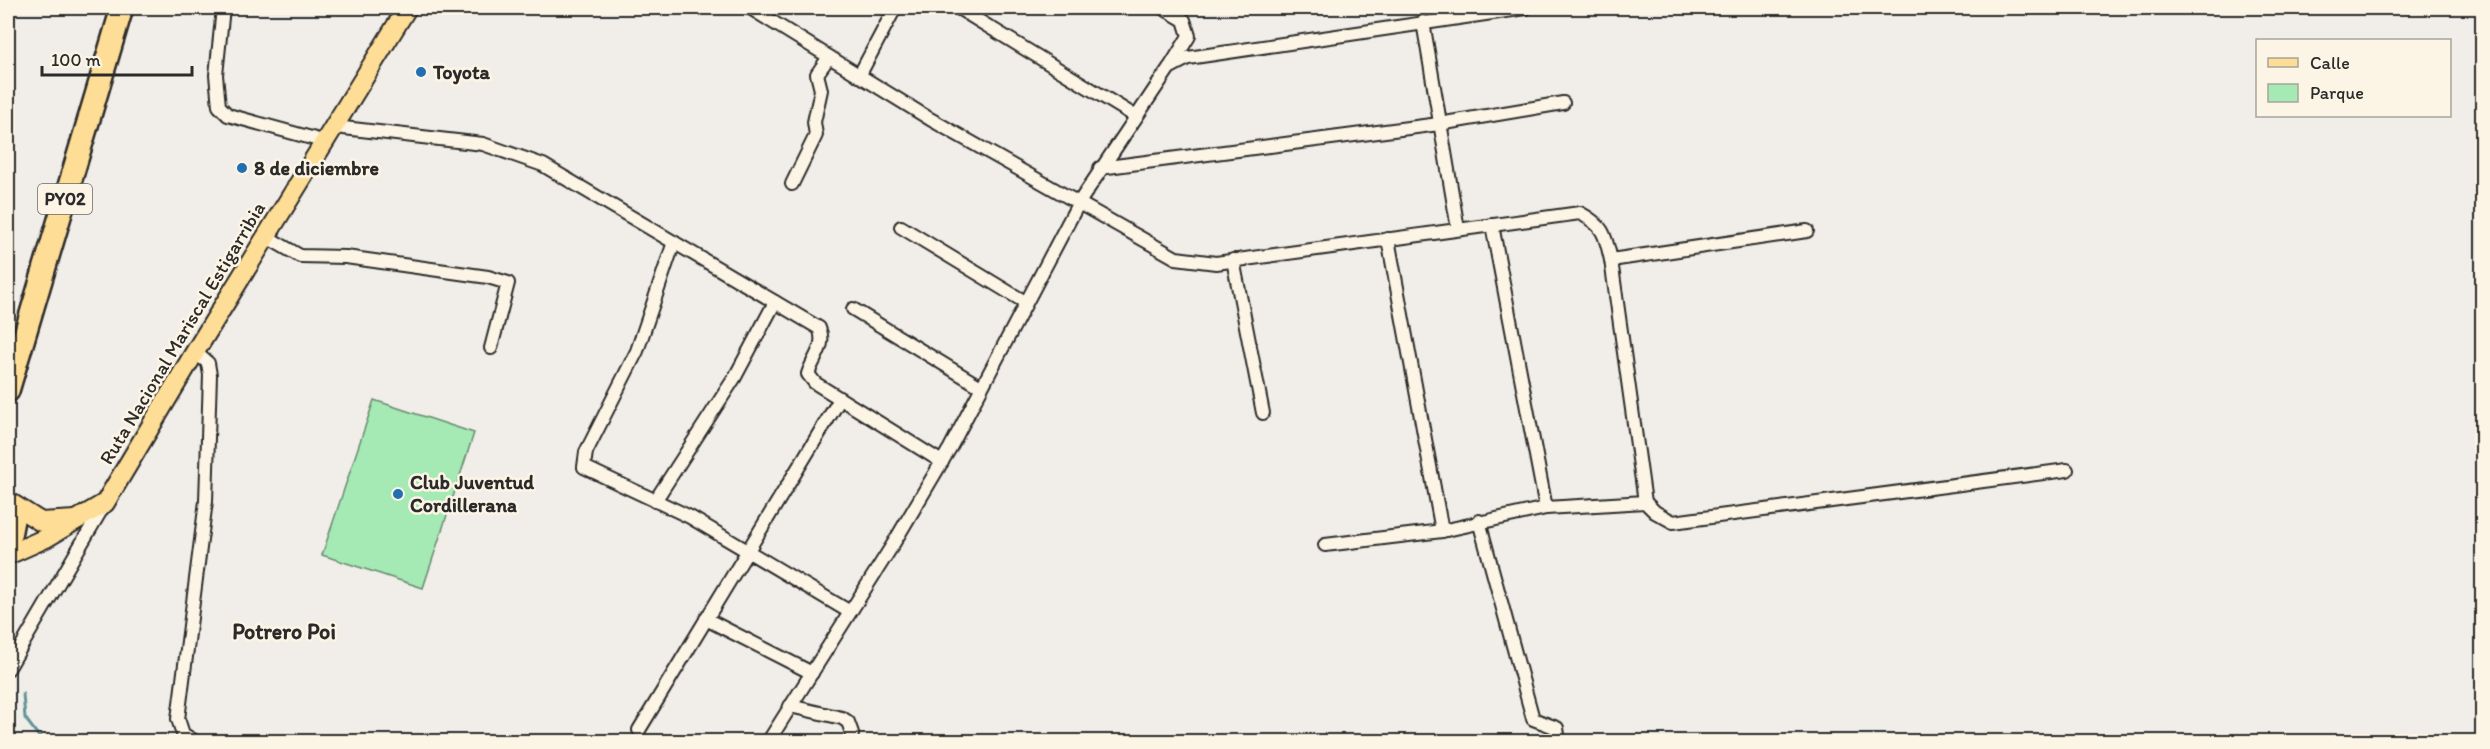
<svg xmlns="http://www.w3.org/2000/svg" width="2490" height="749" viewBox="0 0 2490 749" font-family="Itim,sans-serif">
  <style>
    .green { fill: #a5e9b4; stroke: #688a70; stroke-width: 1.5 }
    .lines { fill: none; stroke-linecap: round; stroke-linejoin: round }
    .stream { stroke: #639498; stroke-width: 3 }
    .street-casing { stroke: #2b2b2b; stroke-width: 16 }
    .primary-casing { stroke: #2b2b2b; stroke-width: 22 }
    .highway-casing { stroke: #2b2b2b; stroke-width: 26 }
    .street { stroke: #fcf5e5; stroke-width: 12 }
    .primary { stroke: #fedd96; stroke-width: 18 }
    .highway { stroke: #fedd96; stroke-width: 21 }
    .poi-dot { fill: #1f6fb2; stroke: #fcf5e5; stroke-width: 2 }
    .labels { text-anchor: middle; stroke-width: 5; stroke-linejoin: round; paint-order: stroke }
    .shield { fill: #fcf5e5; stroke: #6a6863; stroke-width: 1.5 }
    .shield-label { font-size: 18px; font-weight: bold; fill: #2b2b2b }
    .poi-label { font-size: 20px; font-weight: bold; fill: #2b2b2b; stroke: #fcf5e5; text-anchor: start }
    .street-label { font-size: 20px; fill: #2b2b2b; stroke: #fcf5e5 }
    .quarter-label { font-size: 22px; font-weight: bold; fill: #2b2b2b; stroke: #fcf5e5 }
  </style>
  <rect width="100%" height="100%" fill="#f1eee9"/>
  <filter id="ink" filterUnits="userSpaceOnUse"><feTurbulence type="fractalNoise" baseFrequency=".0167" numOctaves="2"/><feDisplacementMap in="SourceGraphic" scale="12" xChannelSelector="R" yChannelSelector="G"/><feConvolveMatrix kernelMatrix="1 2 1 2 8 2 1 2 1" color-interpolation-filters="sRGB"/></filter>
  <g filter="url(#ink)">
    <polygon class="green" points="374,400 474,433 423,588 322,555"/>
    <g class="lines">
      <polyline class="stream" points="23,694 25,718 43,742"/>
      <g class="street-casing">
        <g id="street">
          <polyline points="223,8 216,75 219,106 228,115 326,142"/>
          <path d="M750 8 930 119 1176 258 1216 263 1580 213C1604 226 1605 234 1611 260L1645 502"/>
          <polyline points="958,8 1135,116"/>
          <polyline points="1163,8 1184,20 1189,36 1170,67"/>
          <polyline points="1423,22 1458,229"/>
          <polyline points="859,76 895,8"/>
          <path d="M335 127 483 144 543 165 819 328C827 345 813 358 808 374L815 383 942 462"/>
          <polyline points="1100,168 1439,124 1563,103"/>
          <polyline points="792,184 816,135 814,122 821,90 817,74 829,57"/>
          <polyline points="1492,225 1546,508"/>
          <polyline points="901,227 1025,302"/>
          <polyline points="267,237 300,256 346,257 488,277 508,283 491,348"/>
          <polyline points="1388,239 1442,531"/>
          <polyline points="674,242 637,351 586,452 584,467 690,517 850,612"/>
          <polyline points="1233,260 1263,413"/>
          <polyline points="1611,260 1807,231"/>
          <polyline points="853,309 981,387"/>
          <polyline points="195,352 208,363 210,375 206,501 178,719 183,734 196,742"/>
          <polyline points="655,501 735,377 775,302"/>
          <polyline points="1479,521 1533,719 1557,728 1559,742"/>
          <polyline points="1325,545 1442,531 1546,508 1645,502 1655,512 1673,522 2067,470"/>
          <polyline points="706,619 812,673"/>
          <polyline points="8,669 103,507"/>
          <polyline points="790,706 842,718 848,722 852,733 851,742"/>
          <polyline points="639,730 840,399"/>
          <polyline points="768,742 892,546 950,448 1078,204 1169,68 1188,58 1526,8"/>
        </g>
      </g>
      <g class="primary-casing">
        <g id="primary">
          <polyline points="8,501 41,522 75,520"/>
          <polyline points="8,555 46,538 105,503 195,352 407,8"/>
        </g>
      </g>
      <g class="highway-casing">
        <g id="highway">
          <polyline points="8,391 122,8"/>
          <polyline points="8,504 13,520 8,546"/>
        </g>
      </g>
      <use href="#street" class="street"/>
      <use href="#primary" class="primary"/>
      <use href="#highway" class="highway"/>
    </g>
  </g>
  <g class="poi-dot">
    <circle cx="421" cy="72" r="6"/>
    <circle cx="242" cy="168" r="6"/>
    <circle cx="398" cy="494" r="6"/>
  </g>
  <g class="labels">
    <rect class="shield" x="38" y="184" width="54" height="30" rx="4.5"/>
    <g class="shield-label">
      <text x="65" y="205">PY02</text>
    </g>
    <g class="poi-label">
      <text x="433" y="79">Toyota</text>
      <text x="254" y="175">8 de diciembre</text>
      <text x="410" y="489">Club Juventud<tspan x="410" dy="23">Cordillerana</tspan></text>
    </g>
    <g class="street-label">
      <text transform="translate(182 333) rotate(-59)" y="7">Ruta Nacional Mariscal Estigarribia</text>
    </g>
    <g class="quarter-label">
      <text x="284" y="639">Potrero Poi</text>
    </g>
  </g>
  <rect width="2490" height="749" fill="none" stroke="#fcf5e5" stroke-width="30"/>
  <rect x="15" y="15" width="2460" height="719" fill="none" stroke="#2b2b2b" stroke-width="2" filter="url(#ink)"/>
  <rect x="2256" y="39" width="195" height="78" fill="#fcf5e5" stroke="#a8a49b" stroke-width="1.5"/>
  <rect x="2268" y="58" width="30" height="9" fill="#fedd96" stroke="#a8a49b" stroke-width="1.5"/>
  <text x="2310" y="69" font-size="18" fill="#2b2b2b">Calle</text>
  <rect x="2268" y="84" width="30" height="18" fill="#a5e9b4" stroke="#a8a49b" stroke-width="1.5"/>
  <text x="2310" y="99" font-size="18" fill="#2b2b2b">Parque</text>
  <path d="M42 66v9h150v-9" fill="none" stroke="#2b2b2b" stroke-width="3"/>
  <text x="51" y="66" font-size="18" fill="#2b2b2b" stroke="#fcf5e5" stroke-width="4.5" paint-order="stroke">100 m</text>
</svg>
